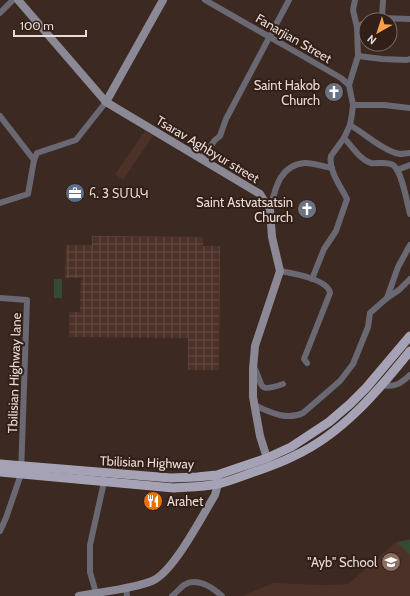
<svg xmlns="http://www.w3.org/2000/svg" width="410" height="596" viewBox="0 0 410 596" font-family="Cabin,'Noto Sans Armenian',sans-serif">
  <style>
    .built { fill: #4b3127 }
    .industrial { fill: url(#industrial-grid) }
    .green { fill: #344b31 }
    .lines { fill: none; stroke-linecap: round; stroke-linejoin: round }
    .street { stroke: #6a6872; stroke-width: 6 }
    .secondary { stroke: #8c8997; stroke-width: 8 }
    .primary { stroke: #a6a2b5; stroke-width: 9 }
    .labels { text-anchor: middle; stroke-width: 4; stroke-linejoin: round; paint-order: stroke }
    .street-label { font-size: 13px; fill: #e8dbd6; stroke: #321f18 }
    .poi-label { font-size: 13px; fill: #e8dbd6; stroke: #321f18; text-anchor: end }
  </style>
  <defs>
    <pattern id="industrial-grid" width="8" height="8" patternUnits="userSpaceOnUse"><rect width="8" height="8" fill="#4b3127"/><path d="M0 4h8M4 0v8" fill="none" stroke="#654e46"/></pattern>
  </defs>
  <rect width="100%" height="100%" fill="#3c2921"/>
  <g class="built">
    <polygon points="145,131 153,136 123,180 115,174"/>
    <polygon points="410,539 410,596 242,596 273,583 323,585 348,584 396,542"/>
  </g>
  <polygon class="industrial" points="92,236 203,237 203,246 220,246 219,370 188,370 188,338 69,337 69,312 80,312 81,278 65,278 66,245 92,245"/>
  <g class="green">
    <rect x="54" y="279" width="8" height="19"/>
    <polygon points="410,540 410,555 397,542"/>
  </g>
  <g class="lines">
    <g class="street">
      <polyline points="205,0 322,67 341,78 349,85"/>
      <polyline points="0,13 13,0"/>
      <polyline points="382,18 383,0"/>
      <polyline points="371,20 382,18 410,19"/>
      <polyline points="357,27 366,22"/>
      <polyline points="358,56 382,59 407,60 410,59"/>
      <polyline points="353,105 384,105 410,108"/>
      <polyline points="0,116 34,160"/>
      <path d="M350 125C364 133 385 152 400 154 403 154 407 153 410 153"/>
      <path d="M344 138C352 146 360 160 371 163 378 164 387 161 393 165 402 171 407 203 410 214"/>
      <polyline points="201,159 215,140 220,136 226,119 289,0"/>
      <polyline points="397,170 410,165"/>
      <polyline points="0,203 28,194 34,160 37,153 76,140 106,102"/>
      <path d="M270 210C275 189 279 166 304 163 311 162 324 167 332 168"/>
      <path d="M280 271C292 273 328 279 330 293L304 359 307 363"/>
      <path d="M312 279 324 249 336 231 347 199C341 187 328 170 331 156L344 138 350 125 352 114 353 105 349 85 358 56 357 27 353 10 355 0"/>
      <polyline points="0,298 27,300 21,474 6,518 0,531"/>
      <polyline points="387,298 398,267 410,245"/>
      <path d="M253 365C265 384 254 394 283 384"/>
      <path d="M383 385C395 388 401 383 410 375"/>
      <path d="M254 405C270 412 286 421 303 413L340 381 353 364 368 327 370 313 387 298 399 290 410 279"/>
      <polyline points="126,588 127,596"/>
      <polyline points="96,593 90,572 90,545 104,482"/>
      <path d="M172 596C176 593 180 588 184 585 197 577 213 588 222 596"/>
    </g>
    <g class="secondary">
      <polyline points="18,0 106,102 260,194 270,210 272,237 280,271 255,346 253,369 253,397 260,436 267,458"/>
      <polyline points="106,102 163,0"/>
      <path d="M79 596C103 591 129 590 152 581 173 573 202 516 215 495L218 484 217 479"/>
    </g>
    <g class="primary">
      <polyline points="0,464 171,478 197,477 217,475 267,458 291,447 329,422 350,404 366,388 410,336"/>
      <path d="M0 472 174 488C188 487 203 487 217 484 228 482 240 477 251 473 266 468 280 463 294 456 342 434 377 392 410 351"/>
    </g>
  </g>
  <defs>
    <g id="church-disc" transform="scale(1)"><circle r="9.5" fill="#6b7280" stroke="#321f18"/><path d="M-1.2-6h2.4v3.5h3.3v2.4h-3.3V6h-2.4V-.1h-3.3v-2.4h3.3Z" fill="#fff"/></g>
    <g id="office-disc" transform="scale(1)"><circle r="9.5" fill="#5c6f8a" stroke="#321f18"/><path d="M-6-3h4V-5.5h4V-3h4V5H-6ZM-1-4.5V-3h2v-1.5ZM-6 0V1H6V0Z" fill="#fff"/></g>
    <g id="restaurant-disc" transform="scale(1)"><circle r="9.5" fill="#e8710a" stroke="#321f18"/><path d="M-5-6h1v4h1v-4h1v4h1v-4h1v5L-1.5 .5V6h-2V.5L-5-1ZM5-6V6H3V1.5H1.5Q1.5-4 5-6Z" fill="#fff"/></g>
    <g id="school-disc" transform="scale(1)"><circle r="9.5" fill="#8d6e63" stroke="#321f18"/><path d="M0-5L7-2L0 1L-7-2ZM-4 1L0 2.5L4 1V4Q0 6-4 4Z" fill="#fff"/></g>
  </defs>
  <g fill-rule="evenodd">
    <use href="#church-disc" x="334" y="92"/>
    <use href="#office-disc" x="75" y="193"/>
    <use href="#church-disc" x="307" y="209"/>
    <use href="#restaurant-disc" x="153" y="501"/>
    <use href="#school-disc" x="391" y="562"/>
  </g>
  <g class="labels">
    <g class="street-label">
      <text transform="translate(294 38) rotate(30)" y="5">Fanarjian Street</text>
      <text transform="translate(208 149) rotate(31)" y="5">Tsarav Aghbyur street</text>
      <text transform="translate(14 373) rotate(-88)" y="5">Tbilisian Highway lane</text>
      <text transform="translate(147 462) rotate(2)" y="5">Tbilisian Highway</text>
    </g>
    <g class="poi-label">
      <text x="320" y="90">Saint Hakob<tspan x="320" dy="15">Church</tspan></text>
      <text x="89" y="198" text-anchor="start">հ. 3 ՏՄԱԿ</text>
      <text x="293" y="207">Saint Astvatsatsin<tspan x="293" dy="15">Church</tspan></text>
      <text x="167" y="506" text-anchor="start">Arahet</text>
      <text x="377" y="567">"Ayb" School</text>
    </g>
  </g>
  <g transform="translate(378 32) rotate(219)"><circle r="19" fill="#321f18" stroke="#7b6a64"/>
  <path d="M0-3L7 15L0 10L-7 15Z" fill="#fa9f4e"/>
  <text y="-6" font-size="11" font-weight="bold" text-anchor="middle" fill="#e8dbd6">N</text>
  </g>
  <path d="M14 30v6h72v-6" fill="none" stroke="#e8dbd6" stroke-width="2"/>
  <text x="20" y="30" font-size="12" fill="#e8dbd6" stroke="#321f18" stroke-width="3" paint-order="stroke">100 m</text>
</svg>
